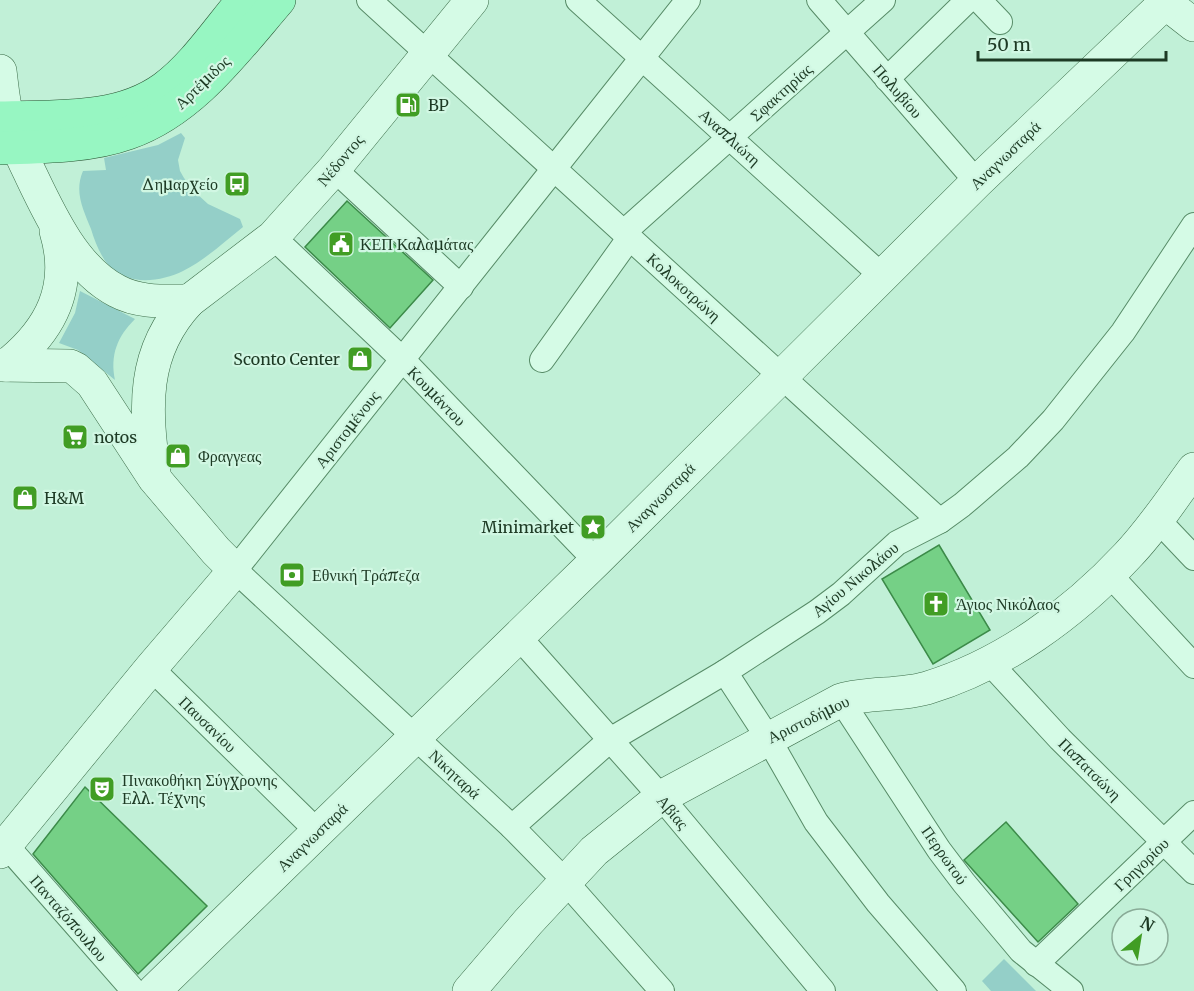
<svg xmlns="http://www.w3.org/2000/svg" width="1194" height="991" viewBox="0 0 1194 991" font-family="Merriweather,serif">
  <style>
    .green { fill: #94cfc8 }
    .building { fill: #75d086; stroke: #3c8b49; stroke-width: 1.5 }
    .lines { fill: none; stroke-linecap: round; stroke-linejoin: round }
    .street-casing { stroke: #578b67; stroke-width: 26 }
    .secondary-casing { stroke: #3b6c48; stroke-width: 34 }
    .primary-casing { stroke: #2c5836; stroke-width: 34 }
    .street { stroke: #d5fbe6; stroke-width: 24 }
    .secondary { stroke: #d5fbe6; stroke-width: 33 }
    .primary { stroke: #97f6c2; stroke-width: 33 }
    .labels { text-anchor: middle; stroke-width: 4.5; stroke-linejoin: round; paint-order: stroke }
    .street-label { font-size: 16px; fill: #1d3a24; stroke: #d1f7e3 }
    .poi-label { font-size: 16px; fill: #1d3a24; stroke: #d1f7e3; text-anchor: start }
  </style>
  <rect width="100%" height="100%" fill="#c1f0d7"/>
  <g class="green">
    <path d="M181 133 185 138 178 160 180 171 184 178 197 194 208 204 240 219 243 227C224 242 205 260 183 271 161 282 127 286 109 266 100 255 95 242 91 229 83 209 74 192 83 171L106 170 104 158 158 145Z"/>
    <path d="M80 291 135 319C117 337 110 355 115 380L78 350 59 343 75 313Z"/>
    <polygon points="1004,959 1036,991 991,991 982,981"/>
  </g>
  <g class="building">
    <polygon points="347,201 433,280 390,328 305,247"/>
    <polygon points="939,545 990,630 933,664 882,579"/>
    <polygon points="85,787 207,906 138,974 33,854"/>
    <polygon points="1006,822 1078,904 1038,942 964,860"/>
  </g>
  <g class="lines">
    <g class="street-casing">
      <g id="street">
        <polyline points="369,0 940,521"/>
        <polyline points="578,0 881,275"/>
        <polyline points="819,0 977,182"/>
        <polyline points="979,0 1000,22"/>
        <polyline points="887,79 968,0"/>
        <polyline points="334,169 461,287"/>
        <polyline points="624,232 883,0"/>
        <polyline points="273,237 402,359 596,561"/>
        <polyline points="542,360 630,237"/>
        <polyline points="1157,519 1194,558"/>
        <polyline points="1109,574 1194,666"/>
        <polyline points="518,636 661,797 823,991"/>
        <polyline points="989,662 1060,739 1194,872"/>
        <polyline points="151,668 317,831"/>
        <polyline points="725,672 768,738 816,822 878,903 954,991"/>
        <polyline points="841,700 939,850 964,883 1021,951 1071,991"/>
        <polyline points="512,827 610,740 725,672 817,612 841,594 897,543 940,521 962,505 1018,457 1053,420 1123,332 1194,225"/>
        <polyline points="6,845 134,991"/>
        <polyline points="1036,964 1194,813"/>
        <polyline points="662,991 565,881 512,827 235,570 688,0"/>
      </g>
    </g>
    <g class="secondary-casing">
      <g id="secondary">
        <polyline points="1162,0 1194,25"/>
        <path d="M0 71C2 86 3 101 7 116 11 135 21 154 29 171 49 213 74 269 117 291 139 303 165 301 189 301"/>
        <polyline points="0,365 70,366 76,369 92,383 154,478 216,551 235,570 151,668 0,852"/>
        <path d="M7 365C51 330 73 287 56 231"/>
        <path d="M154 473C145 409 141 352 189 301L273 237 334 169 472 0"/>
        <polyline points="154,991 596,561 977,182 1165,3"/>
        <path d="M469 991 528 922 594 851 661 797 841 700C869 692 899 696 927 688 1003 665 1073 614 1127 556 1152 530 1172 499 1194 469"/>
      </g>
    </g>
    <g class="primary-casing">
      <g id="primary">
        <path d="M0 118C55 116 117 122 164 88 194 66 219 28 243 0"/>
        <path d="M0 148C41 147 89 147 128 133 192 111 236 50 279 0"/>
      </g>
    </g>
    <use href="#street" class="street"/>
    <use href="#secondary" class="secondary"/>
    <use href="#primary" class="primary"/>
  </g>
  <defs>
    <g id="fuel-square" transform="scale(1.35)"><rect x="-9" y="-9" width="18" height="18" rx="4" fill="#419d24" stroke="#d1f7e3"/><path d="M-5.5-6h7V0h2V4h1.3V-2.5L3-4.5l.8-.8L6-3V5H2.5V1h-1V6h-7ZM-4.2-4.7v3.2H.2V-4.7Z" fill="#fff"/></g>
    <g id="bus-square" transform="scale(1.35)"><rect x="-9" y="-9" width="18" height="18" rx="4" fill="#419d24" stroke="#d1f7e3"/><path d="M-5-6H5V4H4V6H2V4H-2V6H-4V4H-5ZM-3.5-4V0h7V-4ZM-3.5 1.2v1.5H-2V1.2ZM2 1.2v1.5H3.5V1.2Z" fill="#fff"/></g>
    <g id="civic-square" transform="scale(1.35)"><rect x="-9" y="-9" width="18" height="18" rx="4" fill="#419d24" stroke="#d1f7e3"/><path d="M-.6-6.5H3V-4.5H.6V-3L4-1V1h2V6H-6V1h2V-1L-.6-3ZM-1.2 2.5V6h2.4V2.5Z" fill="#fff"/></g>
    <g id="shop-square" transform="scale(1.35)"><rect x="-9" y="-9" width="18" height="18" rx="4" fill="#419d24" stroke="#d1f7e3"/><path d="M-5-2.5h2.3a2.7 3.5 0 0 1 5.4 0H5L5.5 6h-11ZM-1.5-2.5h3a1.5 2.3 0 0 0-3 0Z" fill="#fff"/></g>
    <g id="supermarket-square" transform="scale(1.35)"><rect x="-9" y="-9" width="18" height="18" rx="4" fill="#419d24" stroke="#d1f7e3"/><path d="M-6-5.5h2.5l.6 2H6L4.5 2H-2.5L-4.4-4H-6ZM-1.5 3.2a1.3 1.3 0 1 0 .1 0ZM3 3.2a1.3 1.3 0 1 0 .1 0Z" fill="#fff"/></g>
    <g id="sight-square" transform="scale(1.35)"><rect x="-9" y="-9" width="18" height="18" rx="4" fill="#419d24" stroke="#d1f7e3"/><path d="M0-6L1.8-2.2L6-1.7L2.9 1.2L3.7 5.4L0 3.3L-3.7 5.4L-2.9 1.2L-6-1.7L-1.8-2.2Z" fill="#fff"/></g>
    <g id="bank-square" transform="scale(1.35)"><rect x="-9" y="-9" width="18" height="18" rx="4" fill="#419d24" stroke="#d1f7e3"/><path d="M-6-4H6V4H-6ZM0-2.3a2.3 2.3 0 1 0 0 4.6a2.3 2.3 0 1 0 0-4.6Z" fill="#fff"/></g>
    <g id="church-square" transform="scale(1.35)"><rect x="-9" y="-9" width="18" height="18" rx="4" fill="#419d24" stroke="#d1f7e3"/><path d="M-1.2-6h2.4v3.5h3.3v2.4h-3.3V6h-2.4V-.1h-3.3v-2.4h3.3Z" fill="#fff"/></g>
    <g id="theatre-square" transform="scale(1.35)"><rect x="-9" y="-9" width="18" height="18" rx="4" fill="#419d24" stroke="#d1f7e3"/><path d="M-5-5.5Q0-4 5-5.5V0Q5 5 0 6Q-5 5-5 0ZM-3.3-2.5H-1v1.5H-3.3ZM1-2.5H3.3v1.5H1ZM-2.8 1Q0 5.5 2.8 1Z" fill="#fff"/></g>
  </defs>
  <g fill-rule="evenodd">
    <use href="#fuel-square" x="408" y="105"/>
    <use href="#bus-square" x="237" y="184"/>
    <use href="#civic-square" x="341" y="244"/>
    <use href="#shop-square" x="360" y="359"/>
    <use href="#supermarket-square" x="75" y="437"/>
    <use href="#shop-square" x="178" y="456"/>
    <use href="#shop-square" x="25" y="498"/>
    <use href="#sight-square" x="593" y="527"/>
    <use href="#bank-square" x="292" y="575"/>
    <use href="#church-square" x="936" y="604"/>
    <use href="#theatre-square" x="102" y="789"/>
  </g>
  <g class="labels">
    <g class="street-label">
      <text transform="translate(202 82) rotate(-44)" y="6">Αρτέμιδος</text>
      <text transform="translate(898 91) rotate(49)" y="6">Πολυβίου</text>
      <text transform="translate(781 92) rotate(-42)" y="6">Σφακτηρίας</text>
      <text transform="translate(730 137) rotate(42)" y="6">Αναπλιώτη</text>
      <text transform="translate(1005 155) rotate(-44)" y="6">Αναγνωσταρά</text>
      <text transform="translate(340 160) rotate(-50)" y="6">Νέδοντος</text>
      <text transform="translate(684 287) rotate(42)" y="6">Κολοκοτρώνη</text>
      <text transform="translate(437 396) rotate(46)" y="6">Κουμάντου</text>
      <text transform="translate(347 429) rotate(-52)" y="6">Αριστομένους</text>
      <text transform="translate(660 497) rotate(-45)" y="6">Αναγνωσταρά</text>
      <text transform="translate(855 579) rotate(-40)" y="6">Αγίου Νικολάου</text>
      <text transform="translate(808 719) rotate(-26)" y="6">Αριστοδήμου</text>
      <text transform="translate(208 724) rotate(44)" y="6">Παυσανίου</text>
      <text transform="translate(1090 769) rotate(45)" y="6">Παπατσώνη</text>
      <text transform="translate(455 774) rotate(43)" y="6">Νικηταρά</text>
      <text transform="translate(673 812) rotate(50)" y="6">Αβίας</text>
      <text transform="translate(312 837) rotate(-44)" y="6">Αναγνωσταρά</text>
      <text transform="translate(945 855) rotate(55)" y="6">Περρωτού</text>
      <text transform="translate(1141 864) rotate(-44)" y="6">Γρηγορίου</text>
      <text transform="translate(69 918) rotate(49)" y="6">Πανταζόπουλου</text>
    </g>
    <g class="poi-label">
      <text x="428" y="111">BP</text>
      <text x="218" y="190" text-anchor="end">Δημαρχείο</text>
      <text x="360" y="250">ΚΕΠ Καλαμάτας</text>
      <text x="340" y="365" text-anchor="end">Sconto Center</text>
      <text x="94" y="443">notos</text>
      <text x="198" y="462">Φραγγεας</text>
      <text x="44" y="504">H&amp;M</text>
      <text x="574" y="533" text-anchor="end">Minimarket</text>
      <text x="312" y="581">Εθνική Τράπεζα</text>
      <text x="956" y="610">Άγιος Νικόλαος</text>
      <text x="122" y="786">Πινακοθήκη Σύγχρονης<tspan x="122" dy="18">Ελλ. Τέχνης</tspan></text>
    </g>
  </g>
  <g transform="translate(1140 937) rotate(30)"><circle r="28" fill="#d1f7e3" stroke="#89ab97" stroke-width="1.5"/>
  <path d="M0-4.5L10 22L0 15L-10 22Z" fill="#419d24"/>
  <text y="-9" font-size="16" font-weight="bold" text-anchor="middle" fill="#1d3a24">N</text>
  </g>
  <path d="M978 51v9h188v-9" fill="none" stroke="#1d3a24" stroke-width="3"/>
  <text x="987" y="51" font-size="18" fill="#1d3a24" stroke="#d1f7e3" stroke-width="4.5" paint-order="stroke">50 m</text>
</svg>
